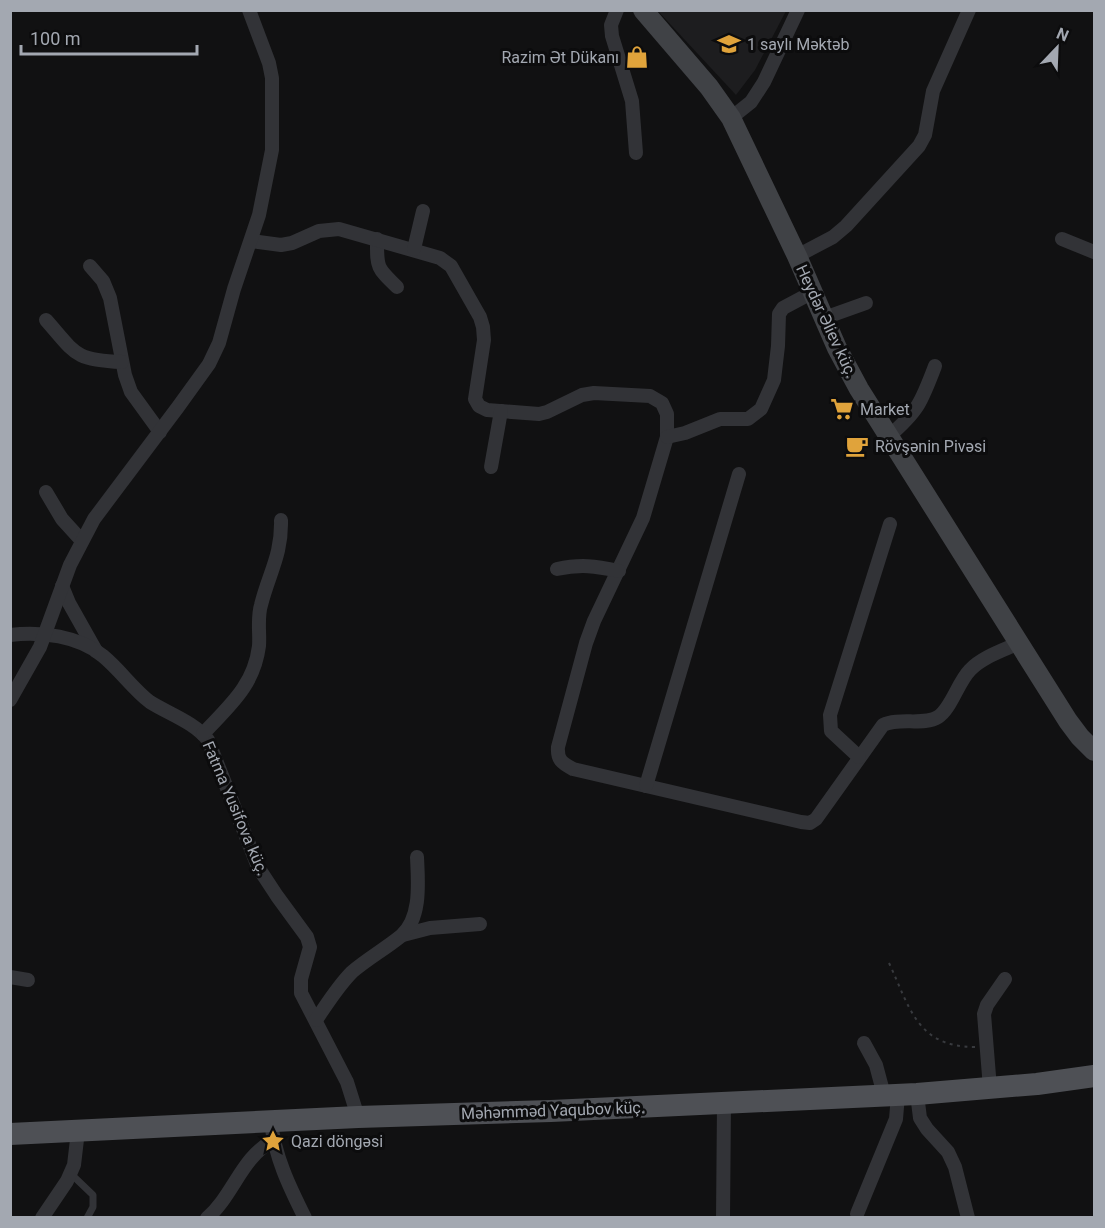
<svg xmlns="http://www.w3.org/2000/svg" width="1105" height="1228" viewBox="0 0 1105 1228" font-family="Roboto,sans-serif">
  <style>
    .built { fill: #1d1d1f }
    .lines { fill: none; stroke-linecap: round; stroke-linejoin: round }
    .path { stroke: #383a3e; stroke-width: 2; stroke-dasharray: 3 4.5; stroke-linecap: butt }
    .lane { stroke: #323337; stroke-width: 7 }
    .street { stroke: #323337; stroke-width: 14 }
    .secondary { stroke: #404246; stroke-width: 20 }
    .primary { stroke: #4e5055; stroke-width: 22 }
    .labels { text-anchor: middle; stroke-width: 6; stroke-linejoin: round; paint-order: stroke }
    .poi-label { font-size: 16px; fill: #a3a8b1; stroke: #0c0c0d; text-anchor: start }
    .street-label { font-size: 16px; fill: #a3a8b1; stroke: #0c0c0d }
  </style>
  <rect width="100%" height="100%" fill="#111112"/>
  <polygon class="built" points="658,11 786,11 755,70 736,95"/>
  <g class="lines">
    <path class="path" d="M889 963C910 1008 917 1047 975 1047"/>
    <polyline class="lane" points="70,1173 93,1195 93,1207 87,1218"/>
    <g class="street">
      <polyline points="617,10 611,25 612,36 632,101 636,153"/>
      <polyline points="731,118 751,102 764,82 798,10"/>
      <path d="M377 239C377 267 376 267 397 287"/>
      <polyline points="1062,239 1094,252"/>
      <path d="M251 241 281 245 292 243 319 231 339 229 440 258 451 266 480 317 483 327 484 340 475 399 479 406 487 410 539 414 547 412 582 395 594 393 650 396 662 403 667 414V437L643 518 594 621 586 643 558 747C557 760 562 763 573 769L801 822 810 823 816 819 883 725C899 717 924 726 938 717 951 709 958 682 970 670 982 657 1004 650 1019 643"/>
      <polyline points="414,249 423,211"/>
      <polyline points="797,256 833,237 846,226 919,146 925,135 933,91 969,10"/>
      <polyline points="90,266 103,281 110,298 125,375 131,392 160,432"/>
      <polyline points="824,318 866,303"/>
      <path d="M46 320C76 354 74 360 122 362"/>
      <polyline points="667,437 685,433 720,419 748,419 761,409 774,380 778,346 779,314 783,308 813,292"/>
      <path d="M888 437C918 411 921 403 935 366"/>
      <polyline points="491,467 501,411"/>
      <polyline points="46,492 62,519 82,541"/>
      <path d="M557 569C581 564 595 566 619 571"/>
      <polyline points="62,586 69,603 96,651"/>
      <path d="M10 635C41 631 79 636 103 656 120 670 133 689 150 702 169 714 194 722 208 740L258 867 277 896 307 937 310 947 301 979V993L347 1082 358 1117"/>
      <polyline points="10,700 40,647 70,565 94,519 178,407 209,364 219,343 234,289 259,215 272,150 272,78 269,63 249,10"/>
      <path d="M203 734C229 706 254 686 259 646 260 633 257 618 261 605 269 573 282 555 281 520"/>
      <polyline points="859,757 831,731 830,715 890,524"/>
      <polyline points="646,786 739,474"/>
      <polyline points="403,935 430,928 480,924"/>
      <polyline points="10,977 28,980"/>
      <path d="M316 1020C327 1004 338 986 352 972 367 959 385 949 401 936 422 918 418 881 417 857"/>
      <polyline points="864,1043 876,1065 884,1095"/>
      <polyline points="990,1088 984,1014 987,1005 1005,979"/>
      <polyline points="917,1094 920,1118 927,1129 948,1152 955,1167 968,1218"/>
      <path d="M271 1122C275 1157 289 1186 305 1218"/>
      <polyline points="857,1214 896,1119 898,1095"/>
      <polyline points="42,1218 67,1181 74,1165 78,1131"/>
      <path d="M207 1218C233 1196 242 1156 273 1141"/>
      <polyline points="723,1218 724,1103"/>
    </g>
    <polyline class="secondary" points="643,10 709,87 731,118 797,256 837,348 859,389 1068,721 1080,737 1094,751"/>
    <polyline class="primary" points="10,1134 358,1117 551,1111 917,1094 1037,1084 1094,1076"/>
  </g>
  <defs>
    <g id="school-bare" transform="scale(1.8)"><path d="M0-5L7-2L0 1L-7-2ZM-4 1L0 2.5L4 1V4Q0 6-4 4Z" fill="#e0a33b" stroke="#0c0c0d" stroke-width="2.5" paint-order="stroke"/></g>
    <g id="shop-bare" transform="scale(1.8)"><path d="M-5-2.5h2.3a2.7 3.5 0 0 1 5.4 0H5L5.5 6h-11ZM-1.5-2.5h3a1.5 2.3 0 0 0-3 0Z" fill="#e0a33b" stroke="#0c0c0d" stroke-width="2.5" paint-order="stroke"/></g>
    <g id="supermarket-bare" transform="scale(1.8)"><path d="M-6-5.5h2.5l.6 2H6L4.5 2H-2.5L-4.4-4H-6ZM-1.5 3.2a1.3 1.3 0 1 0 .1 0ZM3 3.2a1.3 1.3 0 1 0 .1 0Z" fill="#e0a33b" stroke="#0c0c0d" stroke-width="2.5" paint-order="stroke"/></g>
    <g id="cafe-bare" transform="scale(1.8)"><path d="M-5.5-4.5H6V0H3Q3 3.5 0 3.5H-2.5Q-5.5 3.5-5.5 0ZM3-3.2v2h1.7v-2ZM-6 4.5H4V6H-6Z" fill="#e0a33b" stroke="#0c0c0d" stroke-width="2.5" paint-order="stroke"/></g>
    <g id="sight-bare" transform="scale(1.8)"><path d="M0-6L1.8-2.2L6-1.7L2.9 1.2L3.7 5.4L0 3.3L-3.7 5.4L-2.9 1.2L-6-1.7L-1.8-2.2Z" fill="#e0a33b" stroke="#0c0c0d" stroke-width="2.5" paint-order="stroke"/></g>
  </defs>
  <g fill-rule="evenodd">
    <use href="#school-bare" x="729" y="44"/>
    <use href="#shop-bare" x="637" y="57"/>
    <use href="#supermarket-bare" x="842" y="409"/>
    <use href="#cafe-bare" x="857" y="446"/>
    <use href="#sight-bare" x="273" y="1141"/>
  </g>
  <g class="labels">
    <g class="poi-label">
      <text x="747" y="50">1 saylı Məktəb</text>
      <text x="619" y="63" text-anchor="end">Razim Ət Dükanı</text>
      <text x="860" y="415">Market</text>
      <text x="875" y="452">Rövşənin Pivəsi</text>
      <text x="291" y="1147">Qazi döngəsi</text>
    </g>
    <g class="street-label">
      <text transform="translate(827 321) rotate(65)" y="6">Heydər Əliev küç.</text>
      <text transform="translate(236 808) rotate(67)" y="6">Fatma Yusifova küç.</text>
      <text transform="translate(553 1110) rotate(-2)" y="6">Məhəmməd Yaqubov küç.</text>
    </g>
  </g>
  <rect width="1105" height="1228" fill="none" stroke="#a3a8b1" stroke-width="24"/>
  <g transform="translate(1057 48) rotate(23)" stroke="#0c0c0d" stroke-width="4.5" paint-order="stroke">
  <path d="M0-4.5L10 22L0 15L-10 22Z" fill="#a3a8b1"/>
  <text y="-9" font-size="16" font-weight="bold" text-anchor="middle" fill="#a3a8b1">N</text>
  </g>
  <path d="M21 45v9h176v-9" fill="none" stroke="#a3a8b1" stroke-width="3"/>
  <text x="30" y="45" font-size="18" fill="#a3a8b1" stroke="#0c0c0d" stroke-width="4.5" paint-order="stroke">100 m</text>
</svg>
